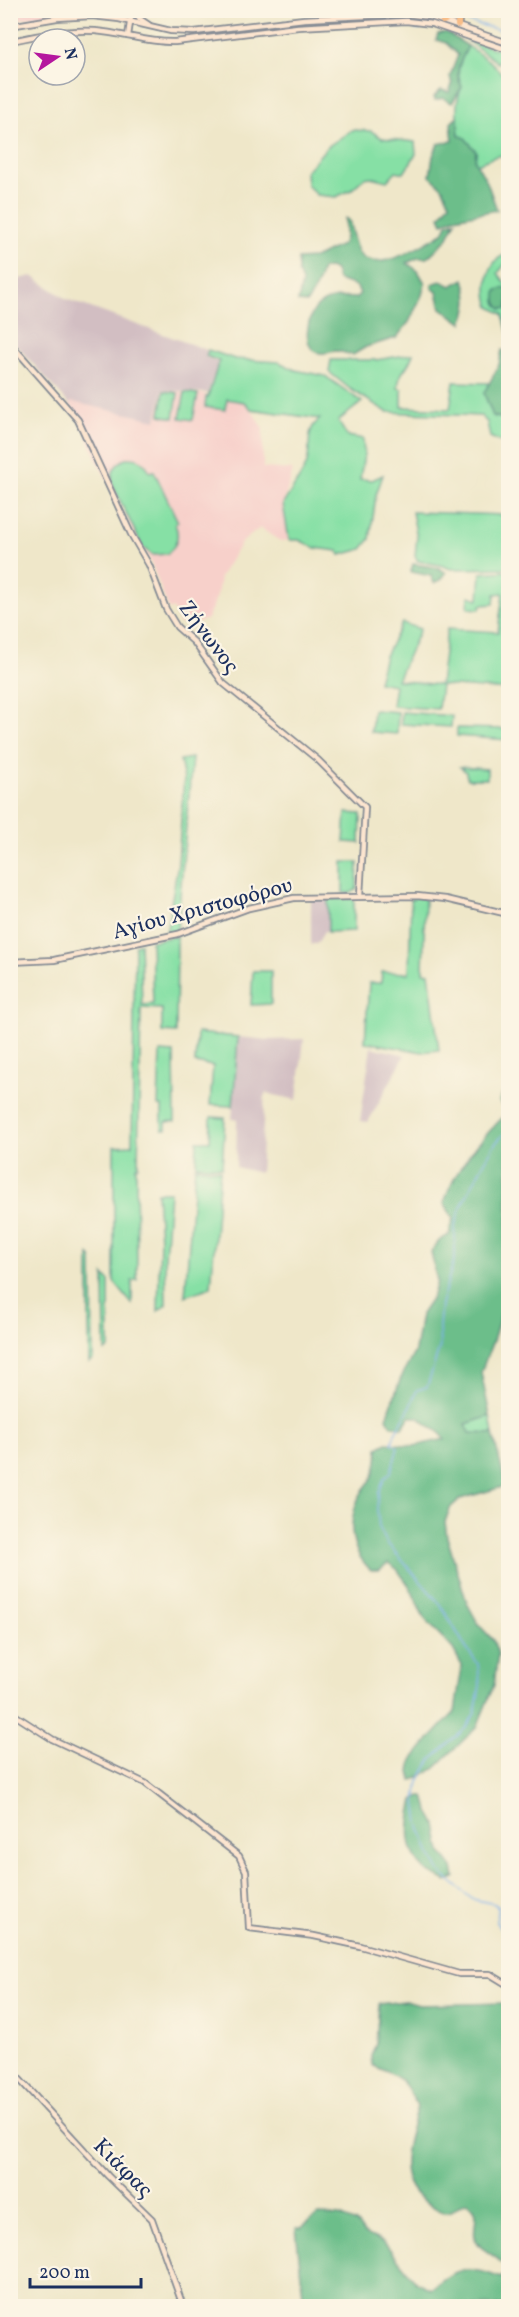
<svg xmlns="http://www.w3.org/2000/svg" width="519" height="2317" viewBox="0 0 519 2317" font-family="Vollkorn,serif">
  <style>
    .built { fill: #f7d0ca }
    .industrial { fill: #d2bec2 }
    .green { fill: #86e0a5; stroke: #508882; stroke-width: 1.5 }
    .forest { fill: #6cbe8a; stroke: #447674; stroke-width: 1.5 }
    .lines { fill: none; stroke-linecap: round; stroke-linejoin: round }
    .stream { stroke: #7cb0ea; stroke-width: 1.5 }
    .secondary-casing { stroke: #858b94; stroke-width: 8 }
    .highway-casing { stroke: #858b94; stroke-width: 9 }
    .secondary { stroke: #fce5cf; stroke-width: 4.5 }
    .highway { stroke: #f8bd88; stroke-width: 6 }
    .labels { text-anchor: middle; stroke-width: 4.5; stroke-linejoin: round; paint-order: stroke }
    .street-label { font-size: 22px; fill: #1b2f5e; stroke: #fcf5e5 }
  </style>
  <rect width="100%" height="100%" fill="#fcf5e5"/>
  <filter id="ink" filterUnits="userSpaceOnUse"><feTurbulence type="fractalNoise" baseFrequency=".0167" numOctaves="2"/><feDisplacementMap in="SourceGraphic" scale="12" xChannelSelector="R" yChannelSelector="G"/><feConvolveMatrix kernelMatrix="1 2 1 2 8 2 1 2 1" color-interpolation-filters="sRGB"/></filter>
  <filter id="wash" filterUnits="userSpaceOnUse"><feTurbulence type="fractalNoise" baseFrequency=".008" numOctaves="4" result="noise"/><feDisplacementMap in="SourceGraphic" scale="24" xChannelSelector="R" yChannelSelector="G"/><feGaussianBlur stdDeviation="1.35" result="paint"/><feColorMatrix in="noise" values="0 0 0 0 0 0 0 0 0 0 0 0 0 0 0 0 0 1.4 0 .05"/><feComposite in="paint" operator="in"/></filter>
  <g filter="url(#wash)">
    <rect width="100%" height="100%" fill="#efe7c9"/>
    <g class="built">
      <polygon points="11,10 70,10 70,11 11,21"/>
      <polygon points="163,390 205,394 208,397 244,402 251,409 263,429 263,468 293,470 283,504 289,540 280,541 260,528 241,543 220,577 217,596 207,619 197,623 180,624 173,608 169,610 150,560 133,535 122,506 98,463 83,426 69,404 72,401 156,419"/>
    </g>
    <g class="industrial">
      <polygon points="32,276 66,299 207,350 205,357 218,362 208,393 163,390 156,420 72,402 69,404 11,339 11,281"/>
      <polygon points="311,899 328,899 328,932 324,932 318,942 311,945"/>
      <polygon points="238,1037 269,1040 304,1039 297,1100 265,1093 260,1173 236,1167 237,1120 232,1119"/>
      <polygon points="371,1047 405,1055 368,1122 360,1121"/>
    </g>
    <g class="green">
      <polygon points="466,39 502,51 498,63"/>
      <path d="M468 46 492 63 508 80V154L494 157 477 164 475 161 476 151 465 138 459 135C457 118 454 103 462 87 454 70 461 61 468 46Z"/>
      <polygon points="352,130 371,131 382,138 415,142 416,154 404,173 396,171 387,181 371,177 364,178 351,190 336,197 317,195 307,185 306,171 327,147"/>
      <path d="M508 254V265L506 263 498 273 505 283 508 285V291L505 288 508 308V334L503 314 490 307C484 290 486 259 508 254Z"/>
      <path d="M208 350 235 359 279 362 295 370 325 376 362 402 338 421 347 436 363 439 364 455 360 479 372 480 383 475 376 495 370 539 362 549 340 555 338 551 315 548 299 540H289L283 504C290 492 300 479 306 466 313 447 303 432 320 419L251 409 244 402 227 399 225 410 205 407 206 397H208L219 361 206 356Z"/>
      <path d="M413 354C408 371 399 369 398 388L402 389V407L450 409 454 382 489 383 484 393 493 416 508 420V445L490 437 487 422 481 416 387 412 350 389 329 372 331 360H376Z"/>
      <polygon points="164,391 178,393 174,418 160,415"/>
      <polygon points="185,392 198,394 193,420 180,418"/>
      <path d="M128 458C139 457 145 462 150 472L154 471 178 522 175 524C180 536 177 546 167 554L153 555 143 548 114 488C109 474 114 463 128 458Z"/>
      <polygon points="412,512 506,515 508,568 451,569 440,565 418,561 415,556 417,537"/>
      <polygon points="508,571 508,690 441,685 438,709 392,706 395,685 378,682 385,656 402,623 420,629 397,680 440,685 447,629 498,632 503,593 495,594 494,604 481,605 480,609 468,608 469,596 479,599 481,573"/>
      <polygon points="373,710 398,712 397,734 371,732"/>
      <polygon points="402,712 452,716 451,727 401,724"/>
      <polygon points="457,728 508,729 508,740 457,736"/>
      <polygon points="192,758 177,931 166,934 178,863 184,779 180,760"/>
      <polygon points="460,767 487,769 487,779 467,779 466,772"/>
      <polygon points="346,813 361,814 360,843 344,842"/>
      <polygon points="343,862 358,862 357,889 351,893 343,893"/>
      <polygon points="411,897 425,898 423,972 429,973 439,1050 422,1052 365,1042 369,983 381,983 382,972 409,973"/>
      <polygon points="354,898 354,931 328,932 328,899"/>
      <polygon points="177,936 176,1033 162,1032 162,1009 141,1008 138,1166 136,1166 137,1280 132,1281 132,1304 114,1282 114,1146 132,1145 135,945 140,943 142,1005 153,1004 151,941"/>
      <polygon points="253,971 271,971 271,1004 251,1005"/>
      <polygon points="197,1033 238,1037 233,1106 210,1105 213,1066 195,1063"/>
      <polygon points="160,1052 174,1053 175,1121 166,1122 166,1129 162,1129 162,1106 158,1106"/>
      <polygon points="211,1117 225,1118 222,1167 196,1165 197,1141 210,1141"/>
      <polygon points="195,1167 220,1170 211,1287 185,1296"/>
      <polygon points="157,1192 170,1192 165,1257 166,1305 158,1311 160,1240"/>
      <polygon points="89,1255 92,1259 93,1359 89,1362"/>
      <polygon points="104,1275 109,1281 109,1348 105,1351"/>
      <polygon points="490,1416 493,1434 470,1433 466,1424"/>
    </g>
    <g class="forest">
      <path d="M446 32 468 46C461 61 453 70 462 87L452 103 443 98 435 100 434 97 441 90 449 92 452 85 450 76 458 55 446 43 436 40 438 34Z"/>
      <polygon points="457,117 459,135 465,138 476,151 475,161 487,182 497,210 454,218 443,223 440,216 450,203 442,187 430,176 433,156 438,144 453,141 451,123"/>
      <path d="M345 218 349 220C352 231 354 248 361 256 380 274 425 243 443 233L447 224 456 221 447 239 427 258H418L407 263 418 271 425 283 422 295 409 322 396 338 366 347 353 355C347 354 341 351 335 351 331 352 324 354 320 353 300 350 307 314 319 305 329 297 344 297 356 298L360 293 356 286 338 280 335 271 330 268 322 269 317 285 307 303 298 302 302 282 298 272V259L314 258 342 245 345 237Z"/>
      <path d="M464 279C469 296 470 306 462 323L441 308 437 292 432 288V284L441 281 451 286Z"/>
      <path d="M505 288 508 291V308L502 309C495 305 495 297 497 290Z"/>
      <polygon points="502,350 508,352 508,420 493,416 484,393 499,365"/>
      <polygon points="413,564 439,568 446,573 441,580 434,583 431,576 411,572"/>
      <path d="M508 1084V1288L494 1338 481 1372 490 1416 466 1424 470 1433 493 1434 506 1486 460 1499 450 1508 445 1522 447 1537 467 1603 479 1625 493 1640 498 1654 494 1685 477 1727 434 1769 412 1781 410 1772 412 1760 425 1744 455 1712 462 1666 453 1649 424 1618 410 1587 397 1569 388 1563 379 1570H371C348 1549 347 1518 362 1492 365 1486 371 1482 373 1476 377 1467 378 1458 378 1448L387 1443 414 1446 445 1439C438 1428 428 1428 419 1417H410L402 1428 391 1425 387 1418 400 1380 415 1351 421 1314 432 1298 437 1281 431 1252 439 1241 449 1235 453 1218 444 1203C455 1167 482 1138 508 1112L499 1101Z"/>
      <path d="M420 1796H424L428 1810 436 1824 441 1852 453 1868 455 1878 446 1881C439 1877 430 1874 424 1869 405 1850 408 1824 414 1800Z"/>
      <path d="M405 2001 419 2005 508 2003V2306H304L296 2228H301L318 2215 340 2216 356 2223 364 2233 385 2243 416 2282 431 2289C458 2265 469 2266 501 2278L506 2272C501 2253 478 2253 475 2237 472 2224 483 2211 467 2202 459 2204 453 2212 446 2212 440 2212 434 2207 429 2204 389 2182 409 2140 417 2106 401 2075 402 2079 372 2065L371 2056 376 2044 379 2004Z"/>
    </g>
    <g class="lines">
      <g class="stream">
        <polyline points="462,20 500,30 507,34"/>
        <polyline points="416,30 424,28"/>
        <polyline points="508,1129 495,1144 479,1172 461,1207 455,1225 455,1257 441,1304 439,1326 440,1346 427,1387 417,1390 408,1411 395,1433 392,1443 398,1447 391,1472 384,1479 379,1492 377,1508 379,1527 387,1543 441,1605 466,1648 478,1664 480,1685 475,1713 466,1728 432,1759 419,1781 416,1801 419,1824 429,1852 441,1873 472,1899 495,1904 498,1908 496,1922 508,1941"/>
      </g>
    </g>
  </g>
  <g filter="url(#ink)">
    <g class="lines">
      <g class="secondary-casing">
        <g id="secondary">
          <polyline points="136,13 140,19 149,25"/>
          <polyline points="10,26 57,18 92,16 119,19 171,31 194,32 304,19 406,14 431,17 508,43"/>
          <polyline points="128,36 132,10"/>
          <path d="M10 41C38 36 66 29 95 31 122 33 148 43 175 42L298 27 406 21 432 24 508 50"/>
          <polyline points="10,343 78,420 131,534 149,565 166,609 177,627 194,642 223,683 318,760 365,807 360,896"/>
          <polyline points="10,962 54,960 178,934 249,908 294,898 417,896 445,899 508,914"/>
          <polyline points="10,1712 52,1739 145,1783 239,1856 246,1871 249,1928 314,1936 360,1946 459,1974 490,1974 508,1985"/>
          <polyline points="10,2069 108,2176 152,2219 183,2306"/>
        </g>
      </g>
      <g class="highway-casing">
        <g id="highway">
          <polyline points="443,21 452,17 458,10"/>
          <polyline points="458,25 459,11"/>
        </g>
      </g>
      <use href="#secondary" class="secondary"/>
      <use href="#highway" class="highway"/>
    </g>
  </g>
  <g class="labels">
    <g class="street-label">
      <text transform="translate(210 636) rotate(53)" y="8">Ζήνωνος</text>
      <text transform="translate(202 907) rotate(-15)" y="8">Αγίου Χριστοφόρου</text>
      <text transform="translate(124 2167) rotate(45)" y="8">Κιάφας</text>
    </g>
  </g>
  <rect width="519" height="2317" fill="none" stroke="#fcf5e5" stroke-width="36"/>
  <g transform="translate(57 57) rotate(77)"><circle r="28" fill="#fcf5e5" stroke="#a2a6af" stroke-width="1.5"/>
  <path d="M0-4.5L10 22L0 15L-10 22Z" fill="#b5179e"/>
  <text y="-9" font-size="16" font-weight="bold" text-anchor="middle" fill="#1b2f5e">N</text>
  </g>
  <path d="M30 2278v9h111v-9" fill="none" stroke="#1b2f5e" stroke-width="3"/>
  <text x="39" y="2278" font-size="18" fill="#1b2f5e" stroke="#fcf5e5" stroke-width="4.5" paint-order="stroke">200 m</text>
</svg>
